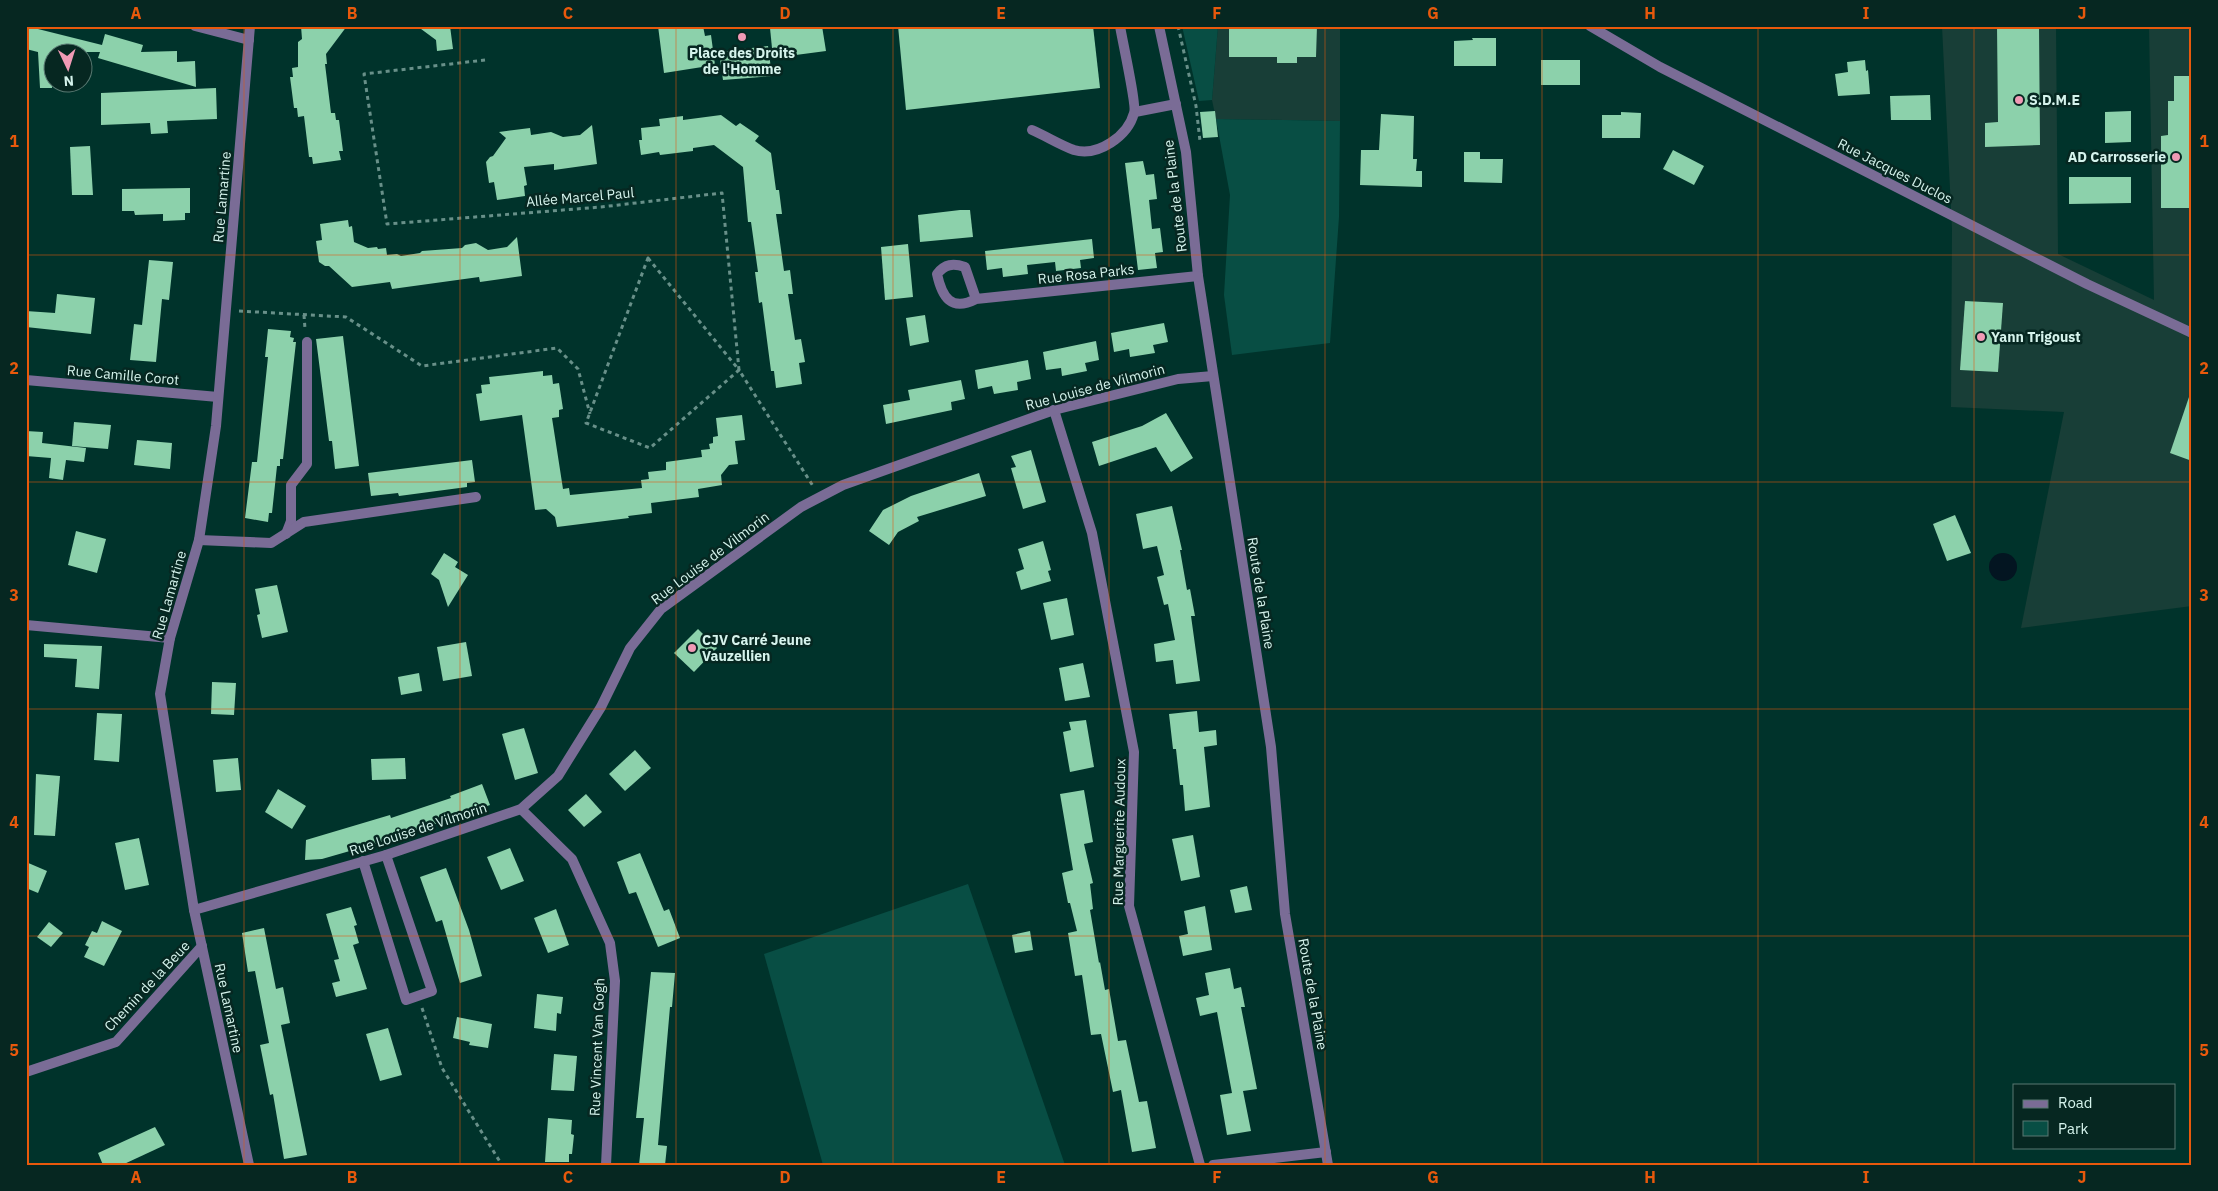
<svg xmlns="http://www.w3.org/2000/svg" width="2218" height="1191" viewBox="0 0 2218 1191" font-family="'IBM Plex Sans',sans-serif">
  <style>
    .built { fill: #183e37 }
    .green { fill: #084e44 }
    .water { fill: #031521 }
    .building { fill: #8cd1ab }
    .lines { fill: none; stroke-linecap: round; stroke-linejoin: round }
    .path { stroke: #689089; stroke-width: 3; stroke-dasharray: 4 4; stroke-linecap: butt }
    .service { stroke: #7a6c96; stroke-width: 10 }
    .minor { stroke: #7a6c96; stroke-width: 10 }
    .tertiary { stroke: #7a6c96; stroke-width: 10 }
    .grid { fill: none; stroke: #e8590c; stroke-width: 1; stroke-opacity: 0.55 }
    .poi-dot { fill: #f09ab5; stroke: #062721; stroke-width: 2 }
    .labels { text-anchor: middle; stroke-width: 5; stroke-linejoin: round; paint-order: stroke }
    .poi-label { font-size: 14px; font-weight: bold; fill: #d5f3ec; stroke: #062721; text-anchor: start }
    .street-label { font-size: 14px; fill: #d5f3ec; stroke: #062721 }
    .neatline { fill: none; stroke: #e8590c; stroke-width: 2 }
    .grid-label { font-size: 16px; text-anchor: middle; font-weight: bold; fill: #e8590c }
  </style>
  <rect width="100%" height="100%" fill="#00332b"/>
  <g class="built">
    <polygon points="1218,26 1340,26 1340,121 1216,119 1212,100"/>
    <polygon points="1942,26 2056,26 2058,254 2154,300 2149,26 2192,26 2192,606 2021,628 2064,412 1951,407 1952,229"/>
  </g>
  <g class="green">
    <polygon points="1182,26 1218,26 1212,100 1199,101"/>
    <polygon points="1216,119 1340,121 1339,217 1330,343 1232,355 1224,295 1230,195"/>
    <polygon points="968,884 1065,1165 823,1165 764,954"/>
  </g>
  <circle class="water" cx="2003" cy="567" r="14"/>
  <g class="building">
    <polygon points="26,26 102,45 105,34 143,45 141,52 177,51 177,62 195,61 196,87 98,58 100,52 52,52 52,88 40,88 38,52 26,49"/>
    <polygon points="301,26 347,26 326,54 327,64 325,64 331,113 335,113 336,120 339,120 343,151 339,151 341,160 313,164 312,157 309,157 304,116 298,117 297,108 294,108 290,77 293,77 292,68 298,67 298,42 302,39"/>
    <polygon points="417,26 450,26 453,49 437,51 436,40"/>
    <polygon points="658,26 703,26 705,36 711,35 715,65 664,73"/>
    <polygon points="778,26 822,26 826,51 773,58 770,28"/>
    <polygon points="898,26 1093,26 1100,88 906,110"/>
    <polygon points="1229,26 1317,26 1316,57 1297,57 1297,63 1277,63 1277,57 1229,57"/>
    <polygon points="1997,26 2039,26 2040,145 1985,147 1985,123 1998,122"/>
    <polygon points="1472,38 1496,38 1496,66 1454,66 1454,41 1473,40"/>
    <polygon points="768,46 772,76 723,80 719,52"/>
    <rect x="1541" y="60" width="39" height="25"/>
    <polygon points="1865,60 1866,71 1868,70 1870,94 1838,96 1835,74 1848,72 1847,62"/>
    <polygon points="2174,76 2192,76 2192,208 2161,208 2161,136 2168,135 2168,101 2174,101"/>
    <polygon points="216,88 217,119 167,121 168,133 151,134 150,123 101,125 101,93"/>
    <polygon points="1930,95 1931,120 1891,120 1890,96"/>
    <polygon points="1215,111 1218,137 1203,138 1200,112"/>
    <polygon points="2131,111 2131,142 2105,143 2105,112"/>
    <polygon points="1621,112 1641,113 1640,138 1602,138 1602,115 1621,115"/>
    <polygon points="1381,114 1414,116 1413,159 1417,159 1416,171 1422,171 1422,187 1360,185 1361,150 1379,150"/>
    <polygon points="721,115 736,126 740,123 759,136 755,141 771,153 776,190 779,190 782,214 776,214 784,271 790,270 793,294 788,294 795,340 801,339 805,362 799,363 802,384 776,388 774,371 771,371 762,302 759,303 755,272 758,272 751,222 748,222 743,167 714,145 693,148 693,151 660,155 659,152 641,155 639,140 642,140 641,128 660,126 659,119 683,116 683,120"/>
    <polygon points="592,125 597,164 554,170 554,164 524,167 527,185 524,186 525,196 497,200 494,182 489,183 486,162 490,157 493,156 506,138 499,132 530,128 531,135 551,132 563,137 580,135"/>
    <polygon points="90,146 93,195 72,195 70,147"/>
    <polygon points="1673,150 1704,166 1694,185 1663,169"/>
    <polygon points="1464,152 1480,152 1480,159 1503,159 1502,183 1464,182"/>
    <polygon points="1143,161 1146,175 1154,174 1157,199 1149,200 1152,229 1160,228 1163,252 1155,253 1157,268 1138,270 1125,163"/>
    <polygon points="2069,177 2131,177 2131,203 2069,204"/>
    <polygon points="190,188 190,213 185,213 185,220 163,221 163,214 135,215 134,211 122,211 122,189"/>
    <polygon points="960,210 970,210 973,237 920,242 918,215"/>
    <polygon points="348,220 349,227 352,226 354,242 368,248 377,247 378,249 386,248 387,255 397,254 401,256 420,253 422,251 462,248 465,245 476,243 488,250 507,247 517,237 522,276 480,282 479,277 392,289 390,282 352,287 329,266 325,266 319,262 316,241 322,240 320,224"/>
    <polygon points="1092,239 1094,258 1080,260 1081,268 1056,271 1055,262 1027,265 1028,274 1003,277 1002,268 987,270 985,251"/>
    <polygon points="908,244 913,297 885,300 881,247"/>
    <polygon points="149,260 173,262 169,300 162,299 156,362 130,360 134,324 142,325"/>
    <polygon points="57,294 95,298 91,334 26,327 26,311 55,313"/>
    <polygon points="1965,301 2003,303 1998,372 1960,370"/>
    <polygon points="925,315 929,342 910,346 906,318"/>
    <polygon points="1164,323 1168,342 1153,345 1155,353 1130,357 1129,349 1114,352 1111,333"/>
    <polygon points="268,329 291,331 290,337 294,338 293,342 296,342 283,459 280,459 280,466 277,466 272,513 269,513 268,522 245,518 252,462 257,462 268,357 265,357"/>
    <polygon points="343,336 359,466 335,469 332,441 329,441 316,339"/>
    <polygon points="1096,341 1099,360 1085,363 1087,371 1062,376 1061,368 1046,370 1043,352"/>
    <polygon points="1028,360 1031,379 1017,382 1018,390 994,394 992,386 978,389 975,370"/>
    <polygon points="543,371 543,376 552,375 553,384 559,383 563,409 559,410 559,417 552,418 563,489 569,488 570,495 642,488 641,480 649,479 648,472 666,470 666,462 702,457 701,450 710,449 709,444 713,443 713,437 718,436 716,418 742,415 745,440 735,441 738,464 729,465 721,475 722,485 698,489 699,497 651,503 652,513 628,516 629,518 557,527 555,517 546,509 535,510 522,415 480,421 476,394 482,393 481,385 490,384 489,377"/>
    <polygon points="961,380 965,399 951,402 952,410 886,424 883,405 910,400 908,390"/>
    <polygon points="2189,397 2192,397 2192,461 2170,453"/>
    <polygon points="1166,413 1193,458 1171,472 1156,447 1099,466 1092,442 1142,426"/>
    <polygon points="74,422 111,425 108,449 72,446"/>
    <polygon points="26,431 43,432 42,443 86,448 84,462 66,460 63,480 49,478 51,458 26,456"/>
    <polygon points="137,440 172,443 170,469 134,465"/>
    <polygon points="1031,450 1046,502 1023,509 1011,468 1016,467 1011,456"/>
    <polygon points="472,460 475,482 467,483 467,487 399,496 398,493 371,496 368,473"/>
    <polygon points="979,473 986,496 917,517 919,521 898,532 889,545 869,531 883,510 911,496"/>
    <polygon points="1172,506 1182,550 1180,550 1187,590 1190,589 1195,616 1191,616 1200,681 1176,684 1173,660 1156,662 1154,644 1175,640 1168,604 1164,605 1157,577 1164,575 1157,546 1143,549 1136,514"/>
    <polygon points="1955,515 1971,553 1947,561 1933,524"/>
    <polygon points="76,531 106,539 97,573 68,565"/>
    <polygon points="1043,541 1051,570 1048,571 1051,581 1021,590 1016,572 1024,569 1018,549"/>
    <polygon points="444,553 458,562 455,567 468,575 448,607 439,580 431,574"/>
    <polygon points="277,585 288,632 262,638 257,615 260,614 255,589"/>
    <polygon points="1067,598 1074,635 1051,640 1043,603"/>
    <polygon points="698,629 717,648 694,672 674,653"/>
    <polygon points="466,642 472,676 443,681 437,647"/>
    <polygon points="44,644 102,646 99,689 75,687 77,659 44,657"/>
    <polygon points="1083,663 1090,697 1065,701 1059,668"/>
    <polygon points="419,673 422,691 401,695 398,677"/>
    <polygon points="212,682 236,683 234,715 211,714"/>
    <polygon points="1197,711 1199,732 1216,730 1217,745 1204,747 1210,807 1185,811 1183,785 1180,785 1176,749 1173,749 1169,714"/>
    <polygon points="97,713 122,714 119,762 94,760"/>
    <polygon points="1086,720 1094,767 1070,772 1063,732 1071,730 1069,722"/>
    <polygon points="524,728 538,773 515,780 502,734"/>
    <polygon points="635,750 651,768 625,791 609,774"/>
    <polygon points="238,758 241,790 216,792 213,760"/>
    <polygon points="405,758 406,779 372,780 371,759"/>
    <polygon points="36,774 60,776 55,836 34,835"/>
    <polygon points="482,784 490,805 395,838 322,859 305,860 306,840 390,815 391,818 451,798 450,796"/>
    <polygon points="278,789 306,806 292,829 265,812"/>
    <polygon points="1084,790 1093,842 1084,844 1093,883 1090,884 1093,909 1090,910 1099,963 1100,962 1105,990 1109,989 1118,1041 1126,1040 1139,1102 1147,1101 1156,1148 1132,1152 1121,1090 1113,1092 1101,1034 1091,1035 1082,975 1075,976 1068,933 1077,931 1070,903 1068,903 1062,873 1073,870 1060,794"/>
    <polygon points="586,794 602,812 584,827 568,810"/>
    <polygon points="1193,835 1200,877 1181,881 1172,839"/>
    <polygon points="139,838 149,885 125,890 115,843"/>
    <polygon points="510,848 524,881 501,890 487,857"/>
    <polygon points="640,853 664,911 669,909 680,938 658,947 636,892 629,894 617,862"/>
    <polygon points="26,862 47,871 38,893 26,888"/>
    <polygon points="446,868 469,930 482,976 460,983 442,920 436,922 420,877"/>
    <polygon points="1247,886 1252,910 1235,913 1230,890"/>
    <polygon points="1205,906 1212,950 1183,956 1179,936 1188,934 1184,911"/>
    <polygon points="351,907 357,925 354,926 359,943 353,945 367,989 336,997 332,983 340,981 334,960 339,959 326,914"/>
    <polygon points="556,909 569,945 548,953 534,918"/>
    <polygon points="102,921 122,931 104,966 84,957 89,947 85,945 92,931 97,933"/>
    <polygon points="49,922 63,933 51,947 37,937"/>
    <polygon points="264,928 276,989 283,987 290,1023 281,1025 307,1155 284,1159 273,1094 270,1095 260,1045 269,1043 255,971 248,972 242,933"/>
    <polygon points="1030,931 1033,950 1015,953 1012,935"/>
    <polygon points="1230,968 1234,989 1241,987 1245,1007 1241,1007 1257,1089 1243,1091 1251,1131 1227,1135 1220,1095 1232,1093 1217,1012 1200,1016 1196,998 1209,995 1205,973"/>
    <polygon points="651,972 675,973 672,1007 670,1007 658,1145 667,1146 665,1165 639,1165 644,1118 636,1118"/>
    <polygon points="537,994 563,997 561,1014 557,1013 556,1031 534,1028"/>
    <polygon points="457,1017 492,1024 488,1048 469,1045 470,1042 453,1038"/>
    <polygon points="388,1028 402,1075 380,1081 366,1034"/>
    <polygon points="554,1054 577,1056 574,1091 551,1090"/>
    <polygon points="548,1118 572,1120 571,1134 574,1135 572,1154 569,1154 569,1162 545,1162"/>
    <polygon points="155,1127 165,1145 122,1165 103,1165 98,1153"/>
  </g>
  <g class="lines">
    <g class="path">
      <polyline points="1178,26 1196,106 1200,141"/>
      <polyline points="485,60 364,74 387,224 601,207 722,193 739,370 813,486"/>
      <polygon points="648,258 739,370 650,448 586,423"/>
      <polyline points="239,311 346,317 422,366 557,348 578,369 590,414"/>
      <polyline points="304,315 305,329"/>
      <polyline points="422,1008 442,1068 502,1165"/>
    </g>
    <g class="service">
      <polyline points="1135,112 1176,104"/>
      <path d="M1032 130C1046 136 1060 145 1074 150 1098 157 1128 136 1134 113 1137 106 1122 39 1120 26"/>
      <polyline points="286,534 291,521 291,485 307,464 307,342"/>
      <polyline points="199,540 271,543 304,522 476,497"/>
      <polyline points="26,625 170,638"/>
    </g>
    <g class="minor">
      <polyline points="195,26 249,40"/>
      <polyline points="1159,26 1186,152 1198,276 1271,747 1285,914 1328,1165"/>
      <path d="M976 299 965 267C953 263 945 264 937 274 942 297 951 312 976 299L1198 276"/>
      <polyline points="26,380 218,397"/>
      <polyline points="1054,410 1092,533 1134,752 1129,906 1200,1165"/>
      <polyline points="521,809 572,859 610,943 615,981 606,1165"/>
      <polyline points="363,861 406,1000 432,991 386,855"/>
      <polyline points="194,910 386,855 521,809 558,776 601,707 630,648 661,609 801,507 843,485 1054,410 1178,379 1213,376"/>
      <polyline points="26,1072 116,1042 202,946"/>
      <polyline points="249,1165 194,910 160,694 170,638 199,540 216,426 250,26"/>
      <polyline points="1213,1165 1326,1152"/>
    </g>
    <polyline class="tertiary" points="1590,26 1660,67 2087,284 2192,333"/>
  </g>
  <path class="grid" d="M244 26V1165M460 26V1165M676 26V1165M893 26V1165M1109 26V1165M1325 26V1165M1542 26V1165M1758 26V1165M1974 26V1165M26 255H2192M26 482H2192M26 709H2192M26 936H2192"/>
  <g class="poi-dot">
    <circle cx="742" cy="37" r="5"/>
    <circle cx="2019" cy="100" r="5"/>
    <circle cx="2176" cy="157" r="5"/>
    <circle cx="1981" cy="337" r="5"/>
    <circle cx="692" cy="648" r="5"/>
  </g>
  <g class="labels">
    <g class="poi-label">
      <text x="742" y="58" text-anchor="middle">Place des Droits<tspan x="742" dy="16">de l'Homme</tspan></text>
      <text x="2029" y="105">S.D.M.E</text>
      <text x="2166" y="162" text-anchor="end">AD Carrosserie</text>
      <text x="1991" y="342">Yann Trigoust</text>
      <text x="702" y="645">CJV Carré Jeune<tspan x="702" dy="16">Vauzellien</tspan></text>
    </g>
    <g class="street-label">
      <text transform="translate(1895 171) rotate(27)" y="5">Rue Jacques Duclos</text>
      <text transform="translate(1175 196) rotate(-97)" y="5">Route de la Plaine</text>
      <text transform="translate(222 197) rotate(-85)" y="5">Rue Lamartine</text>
      <text transform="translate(580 197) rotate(-5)" y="5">Allée Marcel Paul</text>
      <text transform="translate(1086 274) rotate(-6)" y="5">Rue Rosa Parks</text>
      <text transform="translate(123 375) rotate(5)" y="5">Rue Camille Corot</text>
      <text transform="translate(1095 387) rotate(-15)" y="5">Rue Louise de Vilmorin</text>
      <text transform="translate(710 558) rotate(-37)" y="5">Rue Louise de Vilmorin</text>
      <text transform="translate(1261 593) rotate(81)" y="5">Route de la Plaine</text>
      <text transform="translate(169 595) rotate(-74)" y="5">Rue Lamartine</text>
      <text transform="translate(418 829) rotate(-18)" y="5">Rue Louise de Vilmorin</text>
      <text transform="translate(1119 832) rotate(-89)" y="5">Rue Marguerite Audoux</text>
      <text transform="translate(147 986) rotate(-47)" y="5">Chemin de la Beue</text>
      <text transform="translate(1313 994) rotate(80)" y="5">Route de la Plaine</text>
      <text transform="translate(229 1008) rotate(78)" y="5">Rue Lamartine</text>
      <text transform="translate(597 1047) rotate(-88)" y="5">Rue Vincent Van Gogh</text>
    </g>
  </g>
  <rect width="2218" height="1191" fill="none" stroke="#062721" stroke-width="55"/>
  <rect x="2013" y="1084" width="162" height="65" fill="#062721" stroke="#597972"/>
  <rect x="2023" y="1100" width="25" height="8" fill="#7a6c96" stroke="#597972"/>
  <text x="2058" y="1108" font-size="15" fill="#d5f3ec">Road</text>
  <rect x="2023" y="1121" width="25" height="15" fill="#084e44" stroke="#597972"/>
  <text x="2058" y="1134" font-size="15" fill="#d5f3ec">Park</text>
  <g transform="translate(68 68) rotate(176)"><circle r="24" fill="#062721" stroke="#597972"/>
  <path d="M0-4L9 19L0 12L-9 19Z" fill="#f09ab5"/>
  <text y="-8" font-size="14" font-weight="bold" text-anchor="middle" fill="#d5f3ec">N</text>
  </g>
  <rect x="28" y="28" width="2162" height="1136" class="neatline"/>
  <g class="grid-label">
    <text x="136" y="19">A</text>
    <text x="352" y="19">B</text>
    <text x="568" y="19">C</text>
    <text x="785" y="19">D</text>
    <text x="1001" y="19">E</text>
    <text x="1217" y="19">F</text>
    <text x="1433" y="19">G</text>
    <text x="1650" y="19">H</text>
    <text x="1866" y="19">I</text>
    <text x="2082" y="19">J</text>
    <text x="14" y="147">1</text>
    <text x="2204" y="147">1</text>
    <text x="14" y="374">2</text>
    <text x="2204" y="374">2</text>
    <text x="14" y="601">3</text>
    <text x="2204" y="601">3</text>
    <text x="14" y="828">4</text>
    <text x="2204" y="828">4</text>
    <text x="14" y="1056">5</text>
    <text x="2204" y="1056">5</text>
    <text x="136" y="1183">A</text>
    <text x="352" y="1183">B</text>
    <text x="568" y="1183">C</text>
    <text x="785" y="1183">D</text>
    <text x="1001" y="1183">E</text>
    <text x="1217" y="1183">F</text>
    <text x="1433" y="1183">G</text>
    <text x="1650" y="1183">H</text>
    <text x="1866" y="1183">I</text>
    <text x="2082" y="1183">J</text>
  </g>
</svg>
